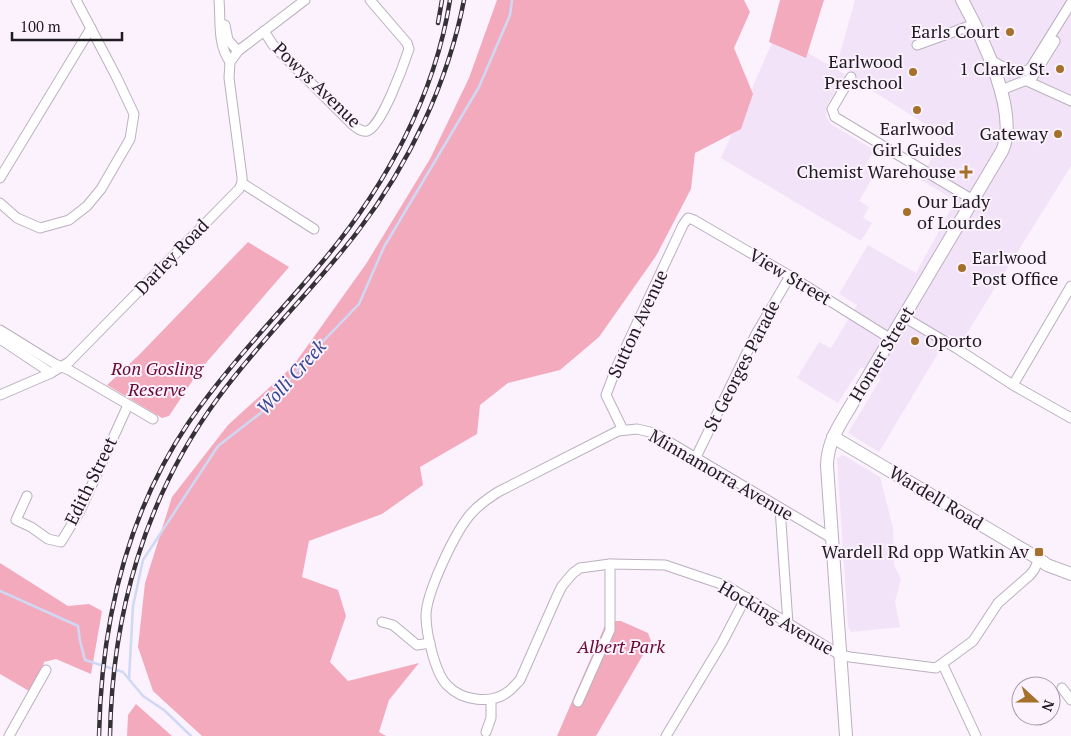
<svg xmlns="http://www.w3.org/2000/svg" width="1071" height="736" viewBox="0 0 1071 736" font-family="'PT Serif',serif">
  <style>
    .built { fill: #f2e3f8 }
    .green { fill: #f4aabd }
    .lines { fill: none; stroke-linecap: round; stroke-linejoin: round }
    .stream { stroke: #cfd8f4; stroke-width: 2.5 }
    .street-casing { stroke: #bab0be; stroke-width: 11 }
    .secondary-casing { stroke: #bab0be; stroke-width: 14 }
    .street { stroke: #fff; stroke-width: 9 }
    .secondary { stroke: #fff; stroke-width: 12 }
    .rail-casing { stroke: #363137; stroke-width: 4.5 }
    .rail { stroke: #fbf2fe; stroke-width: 2.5; stroke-dasharray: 8; stroke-linecap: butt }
    .poi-dot { fill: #a57029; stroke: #fbf2fe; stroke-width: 2 }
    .labels { text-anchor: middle; stroke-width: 4; stroke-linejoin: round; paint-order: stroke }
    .poi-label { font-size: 18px; fill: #1f1b20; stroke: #fbf2fe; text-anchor: end }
    .street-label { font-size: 18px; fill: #1f1b20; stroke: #fbf2fe }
    .park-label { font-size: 18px; font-style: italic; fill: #690933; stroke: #fbf2fe }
    .water-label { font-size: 19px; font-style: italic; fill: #374695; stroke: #fbf2fe }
  </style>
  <rect width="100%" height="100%" fill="#fbf2fe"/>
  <g class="built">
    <polygon points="855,0 1071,0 1071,166 962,341 949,335 879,452 848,433 881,378 861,367 838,403 797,378 819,342 831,348 857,305 839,294 868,245 916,273 953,205 951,198 921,180 943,135 855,80 839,57"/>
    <polygon points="776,34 846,75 827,105 826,116 831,124 874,150 864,168 874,175 859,201 869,207 863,218 872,223 861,241 721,158"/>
    <polygon points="843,455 880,477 893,528 894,565 901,579 895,602 900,627 851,632 848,627 837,458"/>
  </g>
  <g class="green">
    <polygon points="497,0 744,0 750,12 734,48 753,94 741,129 695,153 691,189 656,256 599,337 560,370 508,383 480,405 477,434 420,467 423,485 382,514 309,541 302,577 338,590 346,616 330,662 348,681 419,663 389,700 379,732 386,736 202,736 153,691 138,647 145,583 172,497 228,425 293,366 366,264 430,159 469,78"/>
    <polygon points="780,0 824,0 806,58 769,42"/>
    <polygon points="248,242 289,267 199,371 169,416 162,418 107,385 140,354"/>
    <path d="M0 563 68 606 89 604 102 611 91 674 56 659 44 662C42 674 38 684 29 691L0 674Z"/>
    <polygon points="607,621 621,621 648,633 651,641 596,736 557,736"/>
    <polygon points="136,704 172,736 127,736 128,715"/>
  </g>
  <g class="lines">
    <g class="stream">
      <polyline points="0,591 78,626 80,641 85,660 123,672 143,696 164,710 191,736"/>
      <polyline points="129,679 133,606 143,560 218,446 267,408 308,357 359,304 384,247 479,87 510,15 512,0"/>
    </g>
    <g class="street-casing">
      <g id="street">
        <path d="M219 0C221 22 217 43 230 62"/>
        <polyline points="225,25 228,40 238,51"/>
        <path d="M264 31 273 45 353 125C357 128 361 132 367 131 381 128 404 64 409 49L407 43 370 0"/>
        <polyline points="917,45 975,24"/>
        <path d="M990 59C999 66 1019 75 1030 69L1071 3"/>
        <polyline points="851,77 832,109 835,117 973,200"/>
        <polyline points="1027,81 1071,101"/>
        <polyline points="1001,90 1032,78 1055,41"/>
        <polyline points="0,178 91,28"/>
        <polyline points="242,183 314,229"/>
        <polyline points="0,203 17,218 40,228 69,220 87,206 101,189 130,139 134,114 116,76 76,0"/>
        <polyline points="904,317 956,348 1013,385 1071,418"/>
        <polyline points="0,330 55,364 69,370 153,419"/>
        <polyline points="0,339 51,373"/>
        <polyline points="1013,385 1071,286"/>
        <polyline points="0,395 51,373 69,362 239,189 242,183 242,177 229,78 230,62 238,51 305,0"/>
        <polyline points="623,430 606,395 617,366 683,225 688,218 694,220 790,276 891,339"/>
        <polyline points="696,457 756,334 790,276"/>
        <polyline points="27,496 16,520 31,527 48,539 61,542 80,511 128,405"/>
        <polyline points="780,508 788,624"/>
        <path d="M833 539 654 433 637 429 618 431 498 492C487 499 477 506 469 516 454 535 426 593 426 616 426 633 435 673 447 685 462 701 492 705 509 691 513 688 516 684 520 680L557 596 562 586 573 573 580 568 610 564 665 565 727 586 840 655 850 657 936 668 973 641 998 603 1030 575 1034 570 1039 559"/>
        <polyline points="382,622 393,625 417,645 430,643"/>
        <polyline points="943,665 976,736"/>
        <polyline points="1062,688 1071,700"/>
        <polyline points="578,702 610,630 610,564"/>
        <polyline points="486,732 491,718 491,700"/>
        <polyline points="9,736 46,670"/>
        <polyline points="666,736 722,643 746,597"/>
      </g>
    </g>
    <g class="secondary-casing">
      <g id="secondary">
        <polyline points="833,437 1039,559 1047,565 1071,574"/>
        <path d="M846 736 827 466C827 441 841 423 853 402L1002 151C1020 113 981 35 962 0"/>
      </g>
    </g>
    <use href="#street" class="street"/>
    <use href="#secondary" class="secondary"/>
    <g class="rail-casing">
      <g id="rail">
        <polyline points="438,23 442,0"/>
        <path d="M99 736C101 625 126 515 189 422 229 364 278 315 323 261 385 187 435 96 450 0"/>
        <path d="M110 736C112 614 145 497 218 398 261 339 314 289 358 231 409 164 448 83 464 0"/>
      </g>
    </g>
    <use href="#rail" class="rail"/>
  </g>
  <g class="poi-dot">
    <circle cx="1010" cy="32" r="5"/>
    <circle cx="1060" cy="69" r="5"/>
    <circle cx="913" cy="72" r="5"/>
    <circle cx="917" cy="110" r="5"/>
    <circle cx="1058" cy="134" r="5"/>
    <path d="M963.5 164.5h5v5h5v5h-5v5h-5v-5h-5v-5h5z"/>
    <circle cx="907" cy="212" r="5"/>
    <circle cx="962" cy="268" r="5"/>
    <circle cx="915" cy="341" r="5"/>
    <rect x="1034" y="547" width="10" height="10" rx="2.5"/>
  </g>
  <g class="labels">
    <g class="poi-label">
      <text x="1000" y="38">Earls Court</text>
      <text x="903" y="68">Earlwood<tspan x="903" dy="21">Preschool</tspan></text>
      <text x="1050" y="75">1 Clarke St.</text>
      <text x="917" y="135" text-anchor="middle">Earlwood<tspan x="917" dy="21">Girl Guides</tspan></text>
      <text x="1048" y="140">Gateway</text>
      <text x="956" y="178">Chemist Warehouse</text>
      <text x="917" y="208" text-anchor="start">Our Lady<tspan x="917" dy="21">of Lourdes</tspan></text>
      <text x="972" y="264" text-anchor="start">Earlwood<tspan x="972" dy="21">Post Office</tspan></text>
      <text x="925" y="347" text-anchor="start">Oporto</text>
      <text x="1029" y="558">Wardell Rd opp Watkin Av</text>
    </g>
    <g class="street-label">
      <text transform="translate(317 85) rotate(44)" y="6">Powys Avenue</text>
      <text transform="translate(172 257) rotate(-46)" y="6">Darley Road</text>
      <text transform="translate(790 277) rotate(31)" y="6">View Street</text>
      <text transform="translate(638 324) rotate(-65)" y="6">Sutton Avenue</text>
      <text transform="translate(882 354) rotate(-59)" y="6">Homer Street</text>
      <text transform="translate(742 366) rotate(-63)" y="6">St Georges Parade</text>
      <text transform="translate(721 475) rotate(30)" y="6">Minnamorra Avenue</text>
      <text transform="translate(91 481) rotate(-64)" y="6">Edith Street</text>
      <text transform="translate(936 498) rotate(31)" y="6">Wardell Road</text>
      <text transform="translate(776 618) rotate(30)" y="6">Hocking Avenue</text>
    </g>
    <g class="park-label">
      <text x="157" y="375">Ron Gosling<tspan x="157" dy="21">Reserve</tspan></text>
      <text x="621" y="653">Albert Park</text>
    </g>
    <g class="water-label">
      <text transform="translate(291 377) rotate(-48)" y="7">Wolli Creek</text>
    </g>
  </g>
  <g transform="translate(1036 701) rotate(111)"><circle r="24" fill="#fbf2fe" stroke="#a39ca5"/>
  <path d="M0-4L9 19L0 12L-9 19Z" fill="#a57029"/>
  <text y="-8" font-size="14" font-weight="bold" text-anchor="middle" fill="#1f1b20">N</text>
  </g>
  <path d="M12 32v8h110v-8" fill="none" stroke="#1f1b20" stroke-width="2.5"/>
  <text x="20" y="32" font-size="15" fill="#1f1b20" stroke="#fbf2fe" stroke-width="4" paint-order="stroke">100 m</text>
</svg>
